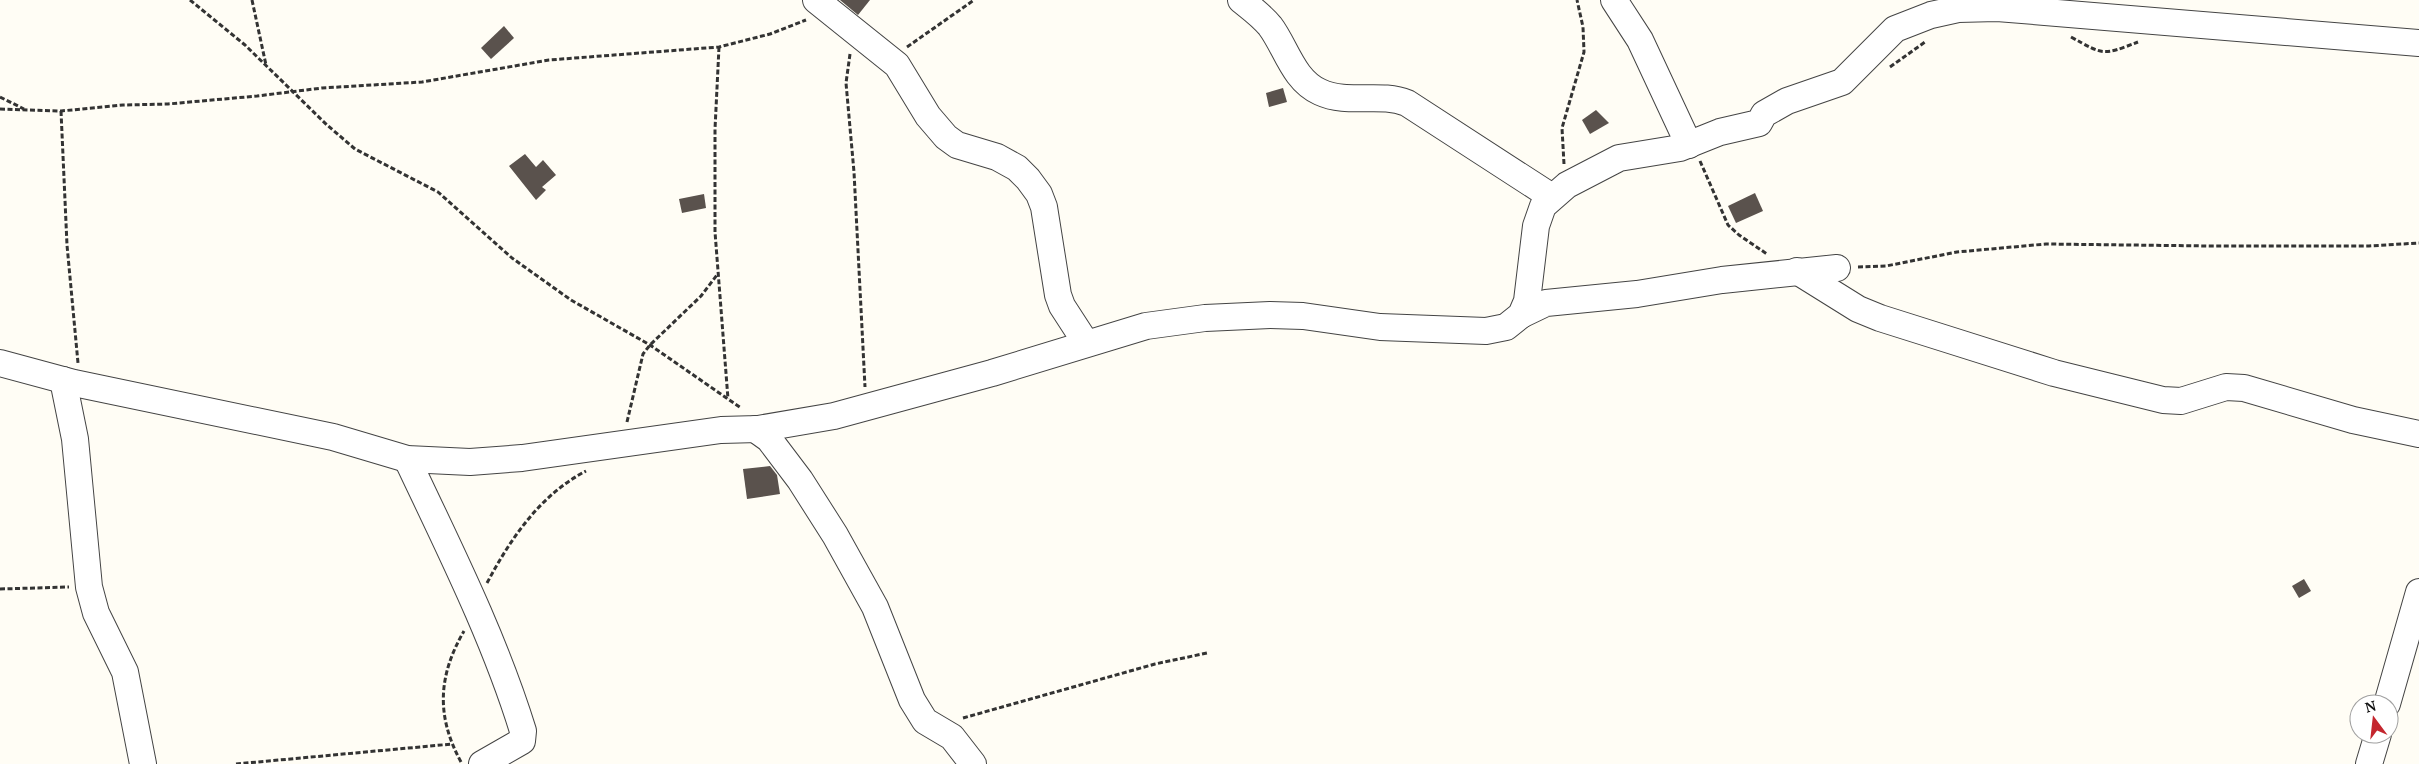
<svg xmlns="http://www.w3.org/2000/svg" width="2419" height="764" viewBox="0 0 2419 764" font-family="'PT Serif',serif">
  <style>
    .building { fill: #5a524d }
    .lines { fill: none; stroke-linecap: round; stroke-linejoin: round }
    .minor-casing { stroke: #444; stroke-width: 28 }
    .path { stroke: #333; stroke-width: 3; stroke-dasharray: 5 2.5; stroke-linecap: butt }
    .minor { stroke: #fff; stroke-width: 26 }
  </style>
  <rect width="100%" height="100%" fill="#fffdf5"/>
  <g class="building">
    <polygon points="840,0 870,0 858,15"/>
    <polygon points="504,26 514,38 491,59 481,48"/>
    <polygon points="1283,88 1287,102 1269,107 1266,93"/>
    <polygon points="1596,110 1609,123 1590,134 1582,120"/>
    <polygon points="525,154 536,167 543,160 556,175 542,187 546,190 536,200 509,166"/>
    <polygon points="1755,193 1763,211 1736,223 1728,206"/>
    <polygon points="704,194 706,208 682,213 679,199"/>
    <polygon points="770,466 777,475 780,494 747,499 743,469"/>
    <polygon points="2304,579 2311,591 2299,598 2292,586"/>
  </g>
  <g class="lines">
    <g class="minor-casing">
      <g id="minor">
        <polyline points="816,0 897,65 928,116 946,137 957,145 997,157 1017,168 1028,179 1039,194 1044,207 1058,295 1062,306 1086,343"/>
        <path d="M1241 0C1251 8 1262 16 1270 26 1286 47 1293 80 1320 92 1348 105 1380 92 1407 103L1552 197"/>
        <polyline points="1614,0 1640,40 1689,145"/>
        <polyline points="1797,271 1858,309 1880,318 2054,373 2163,400 2181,401 2226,387 2244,388 2353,420 2419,434"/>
        <polyline points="1521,315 1546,303 1637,294 1722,280 1837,268"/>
        <polyline points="0,363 74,383 333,437 407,459 470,462 522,458 721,430 758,429 834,416 992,373 1146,326 1205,318 1270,315 1303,316 1380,327 1486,331 1506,327 1521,315 1527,301 1536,226 1543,206 1567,185 1619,158 1680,148 1720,132 1759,123 1764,114 1787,101 1842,82 1895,29 1931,15 1958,9 1997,8 2419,43"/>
        <polyline points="63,380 75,439 89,587 96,613 125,672 143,764"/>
        <polyline points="755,429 769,439 800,480 835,535 875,607 912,700 925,721 952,737 973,764"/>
        <path d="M407 459C449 548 494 637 523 731L522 741 482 764"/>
        <polyline points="2387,704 2419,592"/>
        <polyline points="2369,764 2378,734"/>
      </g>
    </g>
    <g class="path">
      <polyline points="190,0 245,45 327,125 355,149 438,192 512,258 571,300 650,345 741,408"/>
      <polyline points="252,0 266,65"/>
      <path d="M2071 37C2104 55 2102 56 2138 42"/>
      <polyline points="719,47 715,129 715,232 728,399"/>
      <polyline points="907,47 974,0"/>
      <polyline points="850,54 846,83 854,172 865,387"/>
      <polyline points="1890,67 1925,42"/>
      <polyline points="0,97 24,109"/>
      <polyline points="0,109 61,111 123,105 168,104 257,96 322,88 422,82 549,60 719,47 770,34 806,20"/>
      <polyline points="61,111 67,245 78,363"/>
      <polyline points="1700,161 1728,225 1739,235 1767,254"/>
      <polyline points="1564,164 1562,128 1584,52 1583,27 1577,0"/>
      <polyline points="1858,267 1886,266 1957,252 2046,244 2211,246 2369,246 2419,243"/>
      <polyline points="627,422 643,354 650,345 701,296 717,275"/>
      <path d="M487 583C511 538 540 495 586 471"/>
      <polyline points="0,589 69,587"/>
      <polyline points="963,718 1155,664 1207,653"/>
      <path d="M461 762C436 716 438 676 464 631"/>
      <polyline points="236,764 452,744"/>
    </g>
    <use href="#minor" class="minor"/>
  </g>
  <g transform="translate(2374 719) rotate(345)"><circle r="24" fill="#ffffff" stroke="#a0a0a0"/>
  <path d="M0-4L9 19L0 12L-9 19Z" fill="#c4262e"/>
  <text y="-8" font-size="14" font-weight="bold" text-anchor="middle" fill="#111111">N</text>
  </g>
</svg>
